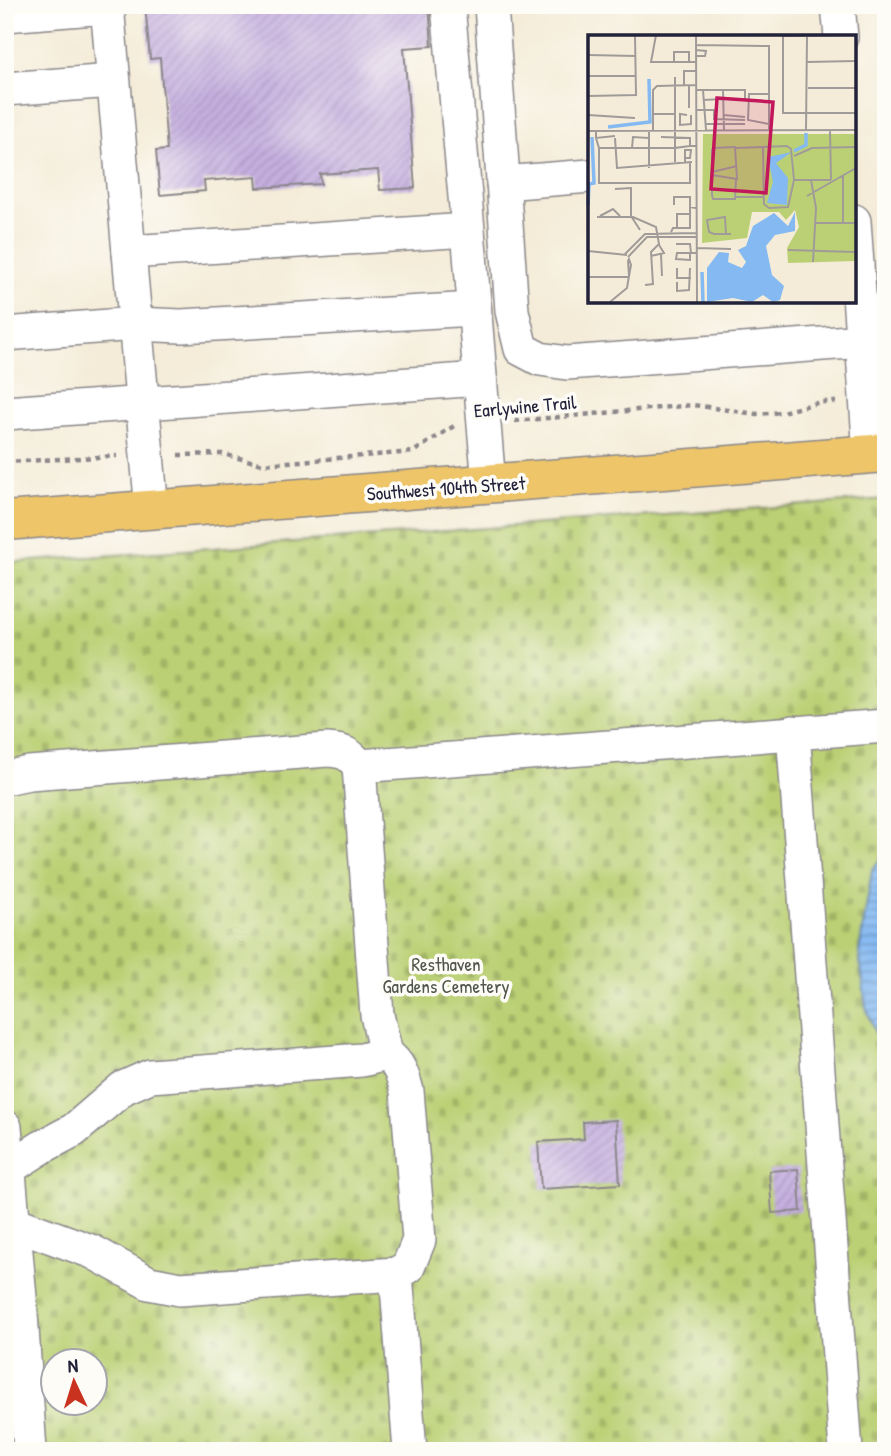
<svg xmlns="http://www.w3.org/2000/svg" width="891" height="1456" viewBox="0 0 891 1456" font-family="'Patrick Hand',sans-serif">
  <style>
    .cemetery { fill: url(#cemetery-stones); stroke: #6e7958; stroke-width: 2; fill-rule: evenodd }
    .water { fill: url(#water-rules); stroke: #536e96; stroke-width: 2 }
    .building { fill: url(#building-hatch) }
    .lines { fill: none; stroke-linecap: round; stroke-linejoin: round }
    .minor-casing { stroke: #8b878a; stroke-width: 36 }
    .major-casing { stroke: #8b878a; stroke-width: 41 }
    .path { stroke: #8b878a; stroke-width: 4.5; stroke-dasharray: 5 5; stroke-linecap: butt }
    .minor { stroke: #fff; stroke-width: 33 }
    .major { stroke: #eec569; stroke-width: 38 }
    .labels { text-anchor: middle; stroke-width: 7; stroke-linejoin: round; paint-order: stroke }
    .street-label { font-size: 19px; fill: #22223b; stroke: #fdfcf7 }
    .park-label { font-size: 19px; fill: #50564c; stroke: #fdfcf7 }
    .inset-river { fill: none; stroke: #84b9f2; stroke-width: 3.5 }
    .inset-road { fill: none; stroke: #a09b99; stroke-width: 2 }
    .view { fill: #c2185b; fill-opacity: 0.15; stroke: #c2185b; stroke-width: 3.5 }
    .inset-edge { fill: none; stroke: #22223b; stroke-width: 3.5 }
  </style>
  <defs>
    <pattern id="cemetery-stones" width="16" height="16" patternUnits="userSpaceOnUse" patternTransform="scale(1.75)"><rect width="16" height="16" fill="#bbd074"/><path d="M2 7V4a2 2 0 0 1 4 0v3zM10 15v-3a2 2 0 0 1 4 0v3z" fill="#a0b265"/></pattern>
    <pattern id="water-rules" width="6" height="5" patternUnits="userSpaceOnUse" patternTransform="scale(1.75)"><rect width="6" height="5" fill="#84b9f2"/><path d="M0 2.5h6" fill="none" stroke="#6c96c5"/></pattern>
    <pattern id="building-hatch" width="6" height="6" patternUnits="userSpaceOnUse" patternTransform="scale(1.75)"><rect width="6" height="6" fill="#c5afdf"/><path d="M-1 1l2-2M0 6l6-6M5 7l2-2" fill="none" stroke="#a996c0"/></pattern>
  </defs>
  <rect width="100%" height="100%" fill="#fdfcf7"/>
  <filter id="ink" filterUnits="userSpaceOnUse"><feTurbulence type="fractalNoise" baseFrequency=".0143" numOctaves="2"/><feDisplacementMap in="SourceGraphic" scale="14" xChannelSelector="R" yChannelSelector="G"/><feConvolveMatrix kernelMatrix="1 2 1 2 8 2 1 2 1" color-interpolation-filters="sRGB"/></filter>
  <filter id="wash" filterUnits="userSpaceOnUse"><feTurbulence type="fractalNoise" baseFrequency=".00686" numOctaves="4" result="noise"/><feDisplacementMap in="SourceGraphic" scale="28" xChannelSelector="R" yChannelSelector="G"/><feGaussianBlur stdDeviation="1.57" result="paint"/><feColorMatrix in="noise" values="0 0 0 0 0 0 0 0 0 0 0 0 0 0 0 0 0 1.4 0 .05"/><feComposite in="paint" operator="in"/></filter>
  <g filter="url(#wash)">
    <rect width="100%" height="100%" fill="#f4ecd8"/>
    <path class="cemetery" d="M886 499V1451H5V563ZM52 1362H94V1404H52Z"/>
    <polygon class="water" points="886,852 886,1051 879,1044 866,1007 859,952 872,870"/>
    <g id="blocks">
      <g class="building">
        <polygon points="145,5 429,5 432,46 404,48 415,188 380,190 378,170 320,174 321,184 257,188 256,177 204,181 205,191 160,195 156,151 167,150 160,58 150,59"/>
        <polygon points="616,1120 620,1184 541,1189 538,1142 584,1139 583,1122"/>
        <polygon points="798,1169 801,1211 772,1213 769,1171"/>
      </g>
    </g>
  </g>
  <g filter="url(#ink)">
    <use href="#blocks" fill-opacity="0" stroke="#8b878a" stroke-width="2"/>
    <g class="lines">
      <g class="minor-casing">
        <g id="minor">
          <polyline points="107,5 152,511"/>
          <polyline points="448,5 468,230"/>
          <polyline points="491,5 512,311 521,349 540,359 567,363 863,341"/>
          <polyline points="838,5 841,37"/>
          <polyline points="5,15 107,7"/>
          <polyline points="5,89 113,81"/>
          <polyline points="503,183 590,176"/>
          <polyline points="854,221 870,455"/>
          <polyline points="129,252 468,230 489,485"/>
          <polyline points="5,334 135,324 181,326 474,309"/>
          <polyline points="5,413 480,379"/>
          <polyline points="793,732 846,1451"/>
          <polyline points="359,766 886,726"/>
          <path d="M5 778 29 773 327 750C343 751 350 753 359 766L377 1015 386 1054C400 1064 403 1076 407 1091L419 1240 408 1267 396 1274 180 1289 149 1283 93 1252 14 1223"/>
          <polyline points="5,1127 20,1298 30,1451"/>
          <polyline points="9,1168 42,1147 74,1130 123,1088 150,1076 362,1060 386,1054"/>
          <polyline points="396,1274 410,1451"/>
        </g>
      </g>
      <g class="major-casing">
        <polyline id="major" points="5,521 886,453"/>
      </g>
      <g class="path">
        <polyline points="515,421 693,405 756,414 782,412 821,402 836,402"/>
        <polyline points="178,455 222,454 263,464 413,452 454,426"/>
        <polyline points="5,462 117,456"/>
      </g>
      <use href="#minor" class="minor"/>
      <use href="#major" class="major"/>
    </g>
  </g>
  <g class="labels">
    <g class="street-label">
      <text transform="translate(525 406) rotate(-5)" y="7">Earlywine Trail</text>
      <text transform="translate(446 488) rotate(-4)" y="7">Southwest 104th Street</text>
    </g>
    <g class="park-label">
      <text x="446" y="971">Resthaven<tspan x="446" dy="22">Gardens Cemetery</tspan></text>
    </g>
  </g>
  <g transform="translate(588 35)">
    <rect width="268" height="268" fill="#f4ecd8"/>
    <path d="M115 99H268V226L200 228 199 213 211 192 207 175 198 185 191 177H164L159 203 114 208Z" fill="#bbd074"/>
    <path d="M204 117 188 128 200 143 199 170 179 168 185 147 180 122ZM207 177V196L187 200 178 211 184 240 196 251 192 265 185 267 175 260 164 267 145 263 119 267V233L131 217 141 218 140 227 154 233 158 227 150 215 158 211 165 191 186 178 200 191Z" fill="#84b9f2"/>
    <path class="inset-river" d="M20 92 62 87 61 44M206 116 218 110V98M0 171 1 149 6 148 4 102M114 237 115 267"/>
    <path class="inset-road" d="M68 0 63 27H108M108 0 109 267M250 0 195 1V78H268M108 10 181 11V96M108 15 118 16 117 21H108M0 20 48 21M219 27 268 26M86 28V17H101V27M0 41H48M96 50V36H109M101 50V73M220 53H268M109 55H135L136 96M115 55 118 95M135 55H157V64M181 59H161L160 85 181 89M0 61 48 60 47 0M115 65 136 64M109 75H126V84L157 85M65 79H87M0 80 47 83M99 80 92 79V90L103 89V80M136 80 157 82M118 89H157M218 95 219 1M242 95 243 145M0 96 268 95M8 96V103L27 101M65 96V55L69 51 108 50M73 102 102 103V111H108M8 103 11 113H87V42M27 103 29 133 104 127M11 113V148H102V127M44 113 45 102 61 103M148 113 199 111 203 114 206 145 200 172 181 173 176 169 175 113M0 116V145M206 121 224 113 268 112M97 123H102L103 115H97V127M87 127V113L102 111M61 133V96M124 137 149 131M124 140 149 144 147 112 125 113 124 115V160L125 164H147L148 145M255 141V188M206 145H243M223 145 228 173 225 227M27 154 43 153V181L52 195M219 161 268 133M148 162H176M86 170V162H102V172M12 181 25 174 32 181M9 182H45L68 192 71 209 63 217 65 249 57 250M228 188H268M89 193V179H102V172L108 173M83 197 85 193H102V179M138 199 137 182 119 185 121 197 126 199H143M88 209H102L103 218M109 213 143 214M200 215 268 217M0 216 39 220M102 218V225L88 224 89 218H108M37 219 57 199 108 198M73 219 74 241M63 221 76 218 71 210M40 222 59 202H109M41 224 43 230 41 241 40 226ZM89 233V243H103M0 242H41M89 247V256L101 255 102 233M22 267 39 253 41 241"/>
    <path class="view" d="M129 63 185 67 178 158 123 154Z"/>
    <rect width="268" height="268" class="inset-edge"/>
  </g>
  <rect width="891" height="1456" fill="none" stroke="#fdfcf7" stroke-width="28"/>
  <g transform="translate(74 1382) rotate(356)"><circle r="33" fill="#fdfcf7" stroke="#a5a5ac" stroke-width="2"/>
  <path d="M0-5L12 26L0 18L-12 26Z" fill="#c8321e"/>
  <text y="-10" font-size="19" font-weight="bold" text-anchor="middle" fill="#22223b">N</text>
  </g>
</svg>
